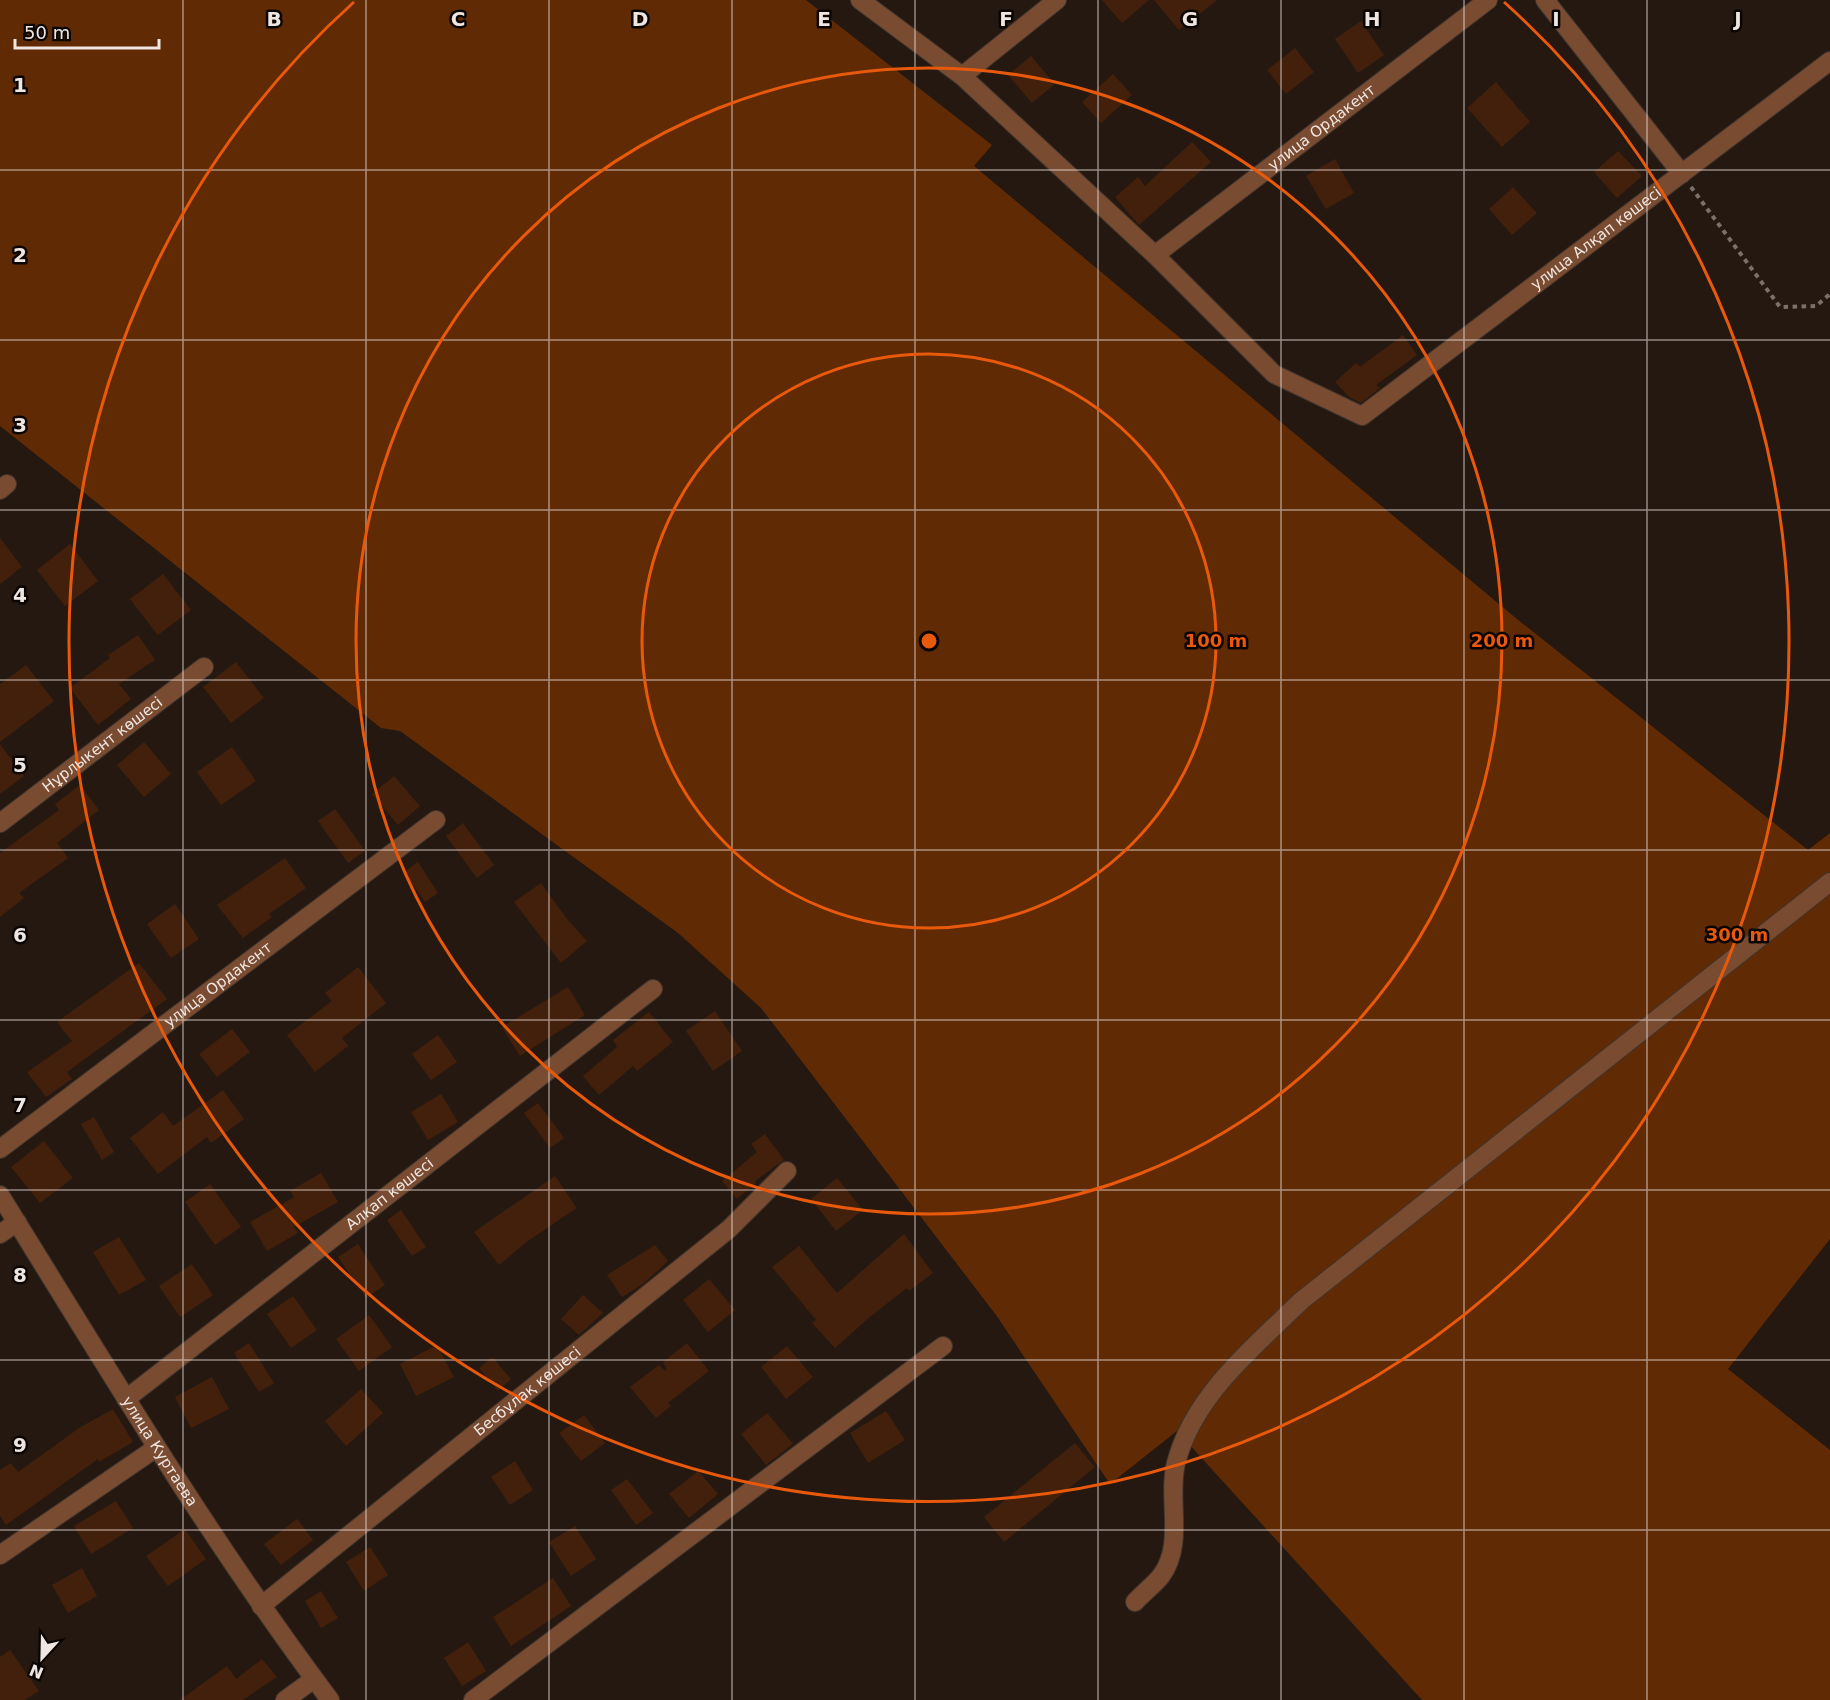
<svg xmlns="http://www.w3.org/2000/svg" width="1830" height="1700" viewBox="0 0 1830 1700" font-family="'DejaVu Sans',sans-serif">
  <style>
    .green { fill: #602a04 }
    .building { fill: #42200b }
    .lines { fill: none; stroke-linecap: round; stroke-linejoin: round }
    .minor-casing { stroke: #41352d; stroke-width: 20 }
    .path { stroke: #7c716a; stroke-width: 4; stroke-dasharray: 4.5 4.5; stroke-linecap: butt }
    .minor { stroke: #794b31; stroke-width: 18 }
    .grid { fill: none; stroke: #f0e6e1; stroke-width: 1.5; stroke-opacity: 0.55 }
    .ring { fill: none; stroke: #e8590c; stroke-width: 3 }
    .labels { text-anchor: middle; stroke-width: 5; stroke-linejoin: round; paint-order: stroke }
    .street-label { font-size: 15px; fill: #f0e6e1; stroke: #0a0503 }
    .grid-label { font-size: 20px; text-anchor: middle; font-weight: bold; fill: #f0e6e1; stroke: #0a0503; stroke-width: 5; stroke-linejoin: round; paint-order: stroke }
    .centre { fill: #e8590c; stroke: #0a0503; stroke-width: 3 }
    .ring-label { font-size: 18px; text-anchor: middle; font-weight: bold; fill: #e8590c; stroke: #0a0503; stroke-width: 5; stroke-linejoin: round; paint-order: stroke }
  </style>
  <rect width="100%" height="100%" fill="#251810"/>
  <polygon class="green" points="0,0 806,0 992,145 974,166 1517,619 1808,850 1830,833 1830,1239 1728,1369 1830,1450 1830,1700 1422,1700 1177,1431 1110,1484 996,1315 761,1008 678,933 400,731 381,728 0,426"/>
  <g class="building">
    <polygon points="1102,0 1149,0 1122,23"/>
    <polygon points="1154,0 1217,0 1179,30"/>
    <polygon points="1361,21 1384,55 1358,73 1335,39"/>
    <polygon points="1295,48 1314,72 1286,94 1267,70"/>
    <polygon points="1031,56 1055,84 1032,103 1008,75"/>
    <polygon points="1113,74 1132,95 1101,123 1082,102"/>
    <polygon points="1496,82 1530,122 1502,147 1467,108"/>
    <polygon points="1192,142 1211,162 1139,225 1115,197 1138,177 1145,186"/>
    <polygon points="1618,151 1642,176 1617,198 1594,172"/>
    <polygon points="1335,159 1354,193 1326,209 1306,176"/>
    <polygon points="1513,187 1537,213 1512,235 1489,209"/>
    <polygon points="1403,335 1417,355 1376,385 1380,388 1361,403 1349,397 1335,382 1356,363 1360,367"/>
    <polygon points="0,538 22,567 0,584"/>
    <polygon points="70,544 98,581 65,606 37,570"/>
    <polygon points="163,574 191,610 158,635 130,599"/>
    <polygon points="138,635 155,660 119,684 131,699 98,725 70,688 110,658 108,655"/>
    <polygon points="236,662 264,698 231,723 203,687"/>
    <polygon points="26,665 54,701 0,742 0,684"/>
    <polygon points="144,742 171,774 144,797 117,765"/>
    <polygon points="0,744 24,776 0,794"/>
    <polygon points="232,747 256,781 221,805 197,772"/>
    <polygon points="394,776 420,806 398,825 372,794"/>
    <polygon points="80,785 99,810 57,843 68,858 19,893 24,898 0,917 0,853 59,810 55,804"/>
    <polygon points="335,809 365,851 348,863 318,821"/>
    <polygon points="463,823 494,865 477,878 446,836"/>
    <polygon points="285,858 306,888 269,914 272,917 243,938 217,905"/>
    <polygon points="418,862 438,893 425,902 404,872"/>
    <polygon points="541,883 567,919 587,941 561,963 514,902"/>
    <polygon points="175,904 199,939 171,958 147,924"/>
    <polygon points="139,963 167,999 67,1072 72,1079 46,1097 27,1072 72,1041 57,1022"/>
    <polygon points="358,967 386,1003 342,1038 348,1046 315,1072 287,1035 332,1001 325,993"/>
    <polygon points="568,987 585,1015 520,1056 502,1027"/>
    <polygon points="715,1011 742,1051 713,1071 686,1031"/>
    <polygon points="649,1012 673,1042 637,1071 633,1066 599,1095 583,1076 617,1047 613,1040"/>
    <polygon points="232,1029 250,1052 217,1077 199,1054"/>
    <polygon points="438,1035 457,1062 431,1080 412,1054"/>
    <polygon points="223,1090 244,1119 211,1143 207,1137 158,1174 130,1138 163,1112 173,1126"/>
    <polygon points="441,1094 458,1122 428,1140 411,1112"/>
    <polygon points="538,1103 564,1138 550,1148 524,1113"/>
    <polygon points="94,1117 114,1152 102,1160 81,1124"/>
    <polygon points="765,1134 784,1160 755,1181 756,1183 737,1199 722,1181 757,1152 751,1144"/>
    <polygon points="44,1141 73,1178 40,1203 11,1167"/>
    <polygon points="321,1173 338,1202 294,1227 298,1233 267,1251 250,1222 294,1197 290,1191"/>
    <polygon points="555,1176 577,1208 528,1241 499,1265 474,1232"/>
    <polygon points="837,1178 863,1210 836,1231 811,1199"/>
    <polygon points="210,1184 241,1227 215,1245 185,1202"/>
    <polygon points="401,1210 426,1247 412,1256 387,1220"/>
    <polygon points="904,1234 933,1273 909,1291 907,1288 871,1316 835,1348 812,1323 816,1320 772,1267 799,1246 837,1293"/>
    <polygon points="119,1237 146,1280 119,1295 93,1252"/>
    <polygon points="358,1244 385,1285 366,1298 338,1257"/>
    <polygon points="655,1245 668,1261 643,1284 622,1297 607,1275"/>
    <polygon points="192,1264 213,1295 180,1317 159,1286"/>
    <polygon points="709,1279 735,1310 708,1332 683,1300"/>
    <polygon points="583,1295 603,1313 579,1335 561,1319"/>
    <polygon points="293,1296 317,1330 291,1348 267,1314"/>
    <polygon points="369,1315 392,1347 359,1371 336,1339"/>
    <polygon points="249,1343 274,1383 259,1392 234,1353"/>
    <polygon points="687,1343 709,1371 668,1403 671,1406 656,1418 630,1387 659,1365 665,1371 667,1369 663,1362"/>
    <polygon points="437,1345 454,1377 416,1396 400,1364"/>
    <polygon points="787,1346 813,1377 786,1399 761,1367"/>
    <polygon points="492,1357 511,1379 498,1391 479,1368"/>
    <polygon points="212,1377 229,1409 191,1428 175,1397"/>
    <polygon points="361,1389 383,1413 346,1446 325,1421"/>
    <polygon points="113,1409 133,1442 99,1462 98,1459 6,1525 0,1516 0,1470 11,1463 18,1472 79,1428"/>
    <polygon points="886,1411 905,1440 868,1463 850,1433"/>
    <polygon points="767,1413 793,1444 766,1465 741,1434"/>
    <polygon points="584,1415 605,1443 581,1461 559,1433"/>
    <polygon points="1075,1443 1095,1467 1004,1542 984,1517"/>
    <polygon points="515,1461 533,1490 510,1505 491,1477"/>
    <polygon points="698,1471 718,1494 689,1518 669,1494"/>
    <polygon points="627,1479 653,1513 636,1525 611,1490"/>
    <polygon points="116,1501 133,1528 91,1554 74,1526"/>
    <polygon points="297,1519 313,1540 281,1565 264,1544"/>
    <polygon points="575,1526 596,1559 571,1576 549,1542"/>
    <polygon points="185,1529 206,1559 168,1586 146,1556"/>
    <polygon points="370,1547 388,1575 364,1591 346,1562"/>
    <polygon points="82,1568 97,1596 68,1613 52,1585"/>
    <polygon points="553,1578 571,1606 511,1646 493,1617"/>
    <polygon points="321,1591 338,1618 321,1628 305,1601"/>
    <polygon points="468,1642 486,1671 462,1686 444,1658"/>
    <polygon points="10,1650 39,1691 25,1700 0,1700 0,1657"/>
    <polygon points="262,1659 277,1677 243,1700 180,1700 227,1666 236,1679"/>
  </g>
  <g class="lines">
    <g class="minor-casing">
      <g id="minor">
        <path id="s1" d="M860 0 962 76 1155 255 1274 374 1362 416 1830 61"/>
        <polyline points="1545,0 1682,174"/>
        <polyline points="962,76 1057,0"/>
        <path id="s2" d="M1155 255 1488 0"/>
        <polyline points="0,490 7,484"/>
        <path id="s3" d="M0 823 204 667"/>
        <path id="s4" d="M0 1149 436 820"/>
        <path id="s5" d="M0 1195C106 1366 209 1539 330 1700"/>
        <polyline points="0,1234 17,1222"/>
        <path id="s6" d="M126 1399 653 989"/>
        <polyline points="0,1555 156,1448"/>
        <path d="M1135 1602C1143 1593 1154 1585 1161 1576 1185 1544 1167 1499 1176 1463 1194 1395 1252 1349 1301 1301L1830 882"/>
        <path id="s7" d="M261 1606 729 1229 787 1171"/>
        <polyline points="285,1700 314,1679"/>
        <polyline points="473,1700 943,1346"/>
      </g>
    </g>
    <polyline class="path" points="1691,187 1780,307 1816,306 1830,294"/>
    <use href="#minor" class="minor"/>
  </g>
  <path class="grid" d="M183 0V1700M366 0V1700M549 0V1700M732 0V1700M915 0V1700M1098 0V1700M1281 0V1700M1464 0V1700M1647 0V1700M0 170H1830M0 340H1830M0 510H1830M0 680H1830M0 850H1830M0 1020H1830M0 1190H1830M0 1360H1830M0 1530H1830"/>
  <g class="ring">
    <circle cx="929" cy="641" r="287"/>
    <circle cx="929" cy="641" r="573"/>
    <path d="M1504 2A860 860 0 1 1 354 2"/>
  </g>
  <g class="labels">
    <g class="street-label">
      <text dy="5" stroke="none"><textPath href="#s2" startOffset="210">улица Ордакент</textPath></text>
      <text dy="5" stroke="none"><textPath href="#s1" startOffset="950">улица Алқап көшесі</textPath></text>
      <text dy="5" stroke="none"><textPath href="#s3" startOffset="129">Нұрлыкент көшесі</textPath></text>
      <text dy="5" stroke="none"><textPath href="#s4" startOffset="273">улица Ордакент</textPath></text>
      <text dy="5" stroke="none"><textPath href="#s6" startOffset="334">Алқап көшесі</textPath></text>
      <text dy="5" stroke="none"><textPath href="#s7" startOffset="342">Бесбұлақ көшесі</textPath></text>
      <text dy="5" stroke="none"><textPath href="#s5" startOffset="302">улица Куртаева</textPath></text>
    </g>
  </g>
  <g class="grid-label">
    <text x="274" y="26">B</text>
    <text x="458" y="26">C</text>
    <text x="640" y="26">D</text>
    <text x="824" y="26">E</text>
    <text x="1006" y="26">F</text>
    <text x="1190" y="26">G</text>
    <text x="1372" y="26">H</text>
    <text x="1556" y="26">I</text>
    <text x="1738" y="26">J</text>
    <text x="20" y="92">1</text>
    <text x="20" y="262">2</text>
    <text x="20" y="432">3</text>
    <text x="20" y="602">4</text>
    <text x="20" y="772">5</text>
    <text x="20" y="942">6</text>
    <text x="20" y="1112">7</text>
    <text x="20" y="1282">8</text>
    <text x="20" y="1452">9</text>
  </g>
  <circle cx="929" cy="641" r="9" class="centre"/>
  <g class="ring-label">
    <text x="1216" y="647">100 m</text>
    <text x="1502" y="647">200 m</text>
    <text x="1737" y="941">300 m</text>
  </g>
  <g transform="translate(42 1658) rotate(202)" stroke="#0a0503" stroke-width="4.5" paint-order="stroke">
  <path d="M0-4.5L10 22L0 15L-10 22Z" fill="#f0e6e1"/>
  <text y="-9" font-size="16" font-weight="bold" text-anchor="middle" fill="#f0e6e1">N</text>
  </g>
  <path d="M15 39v9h144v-9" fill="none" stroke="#f0e6e1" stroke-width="3"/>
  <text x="24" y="39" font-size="18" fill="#f0e6e1" stroke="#0a0503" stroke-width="4.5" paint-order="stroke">50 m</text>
</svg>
